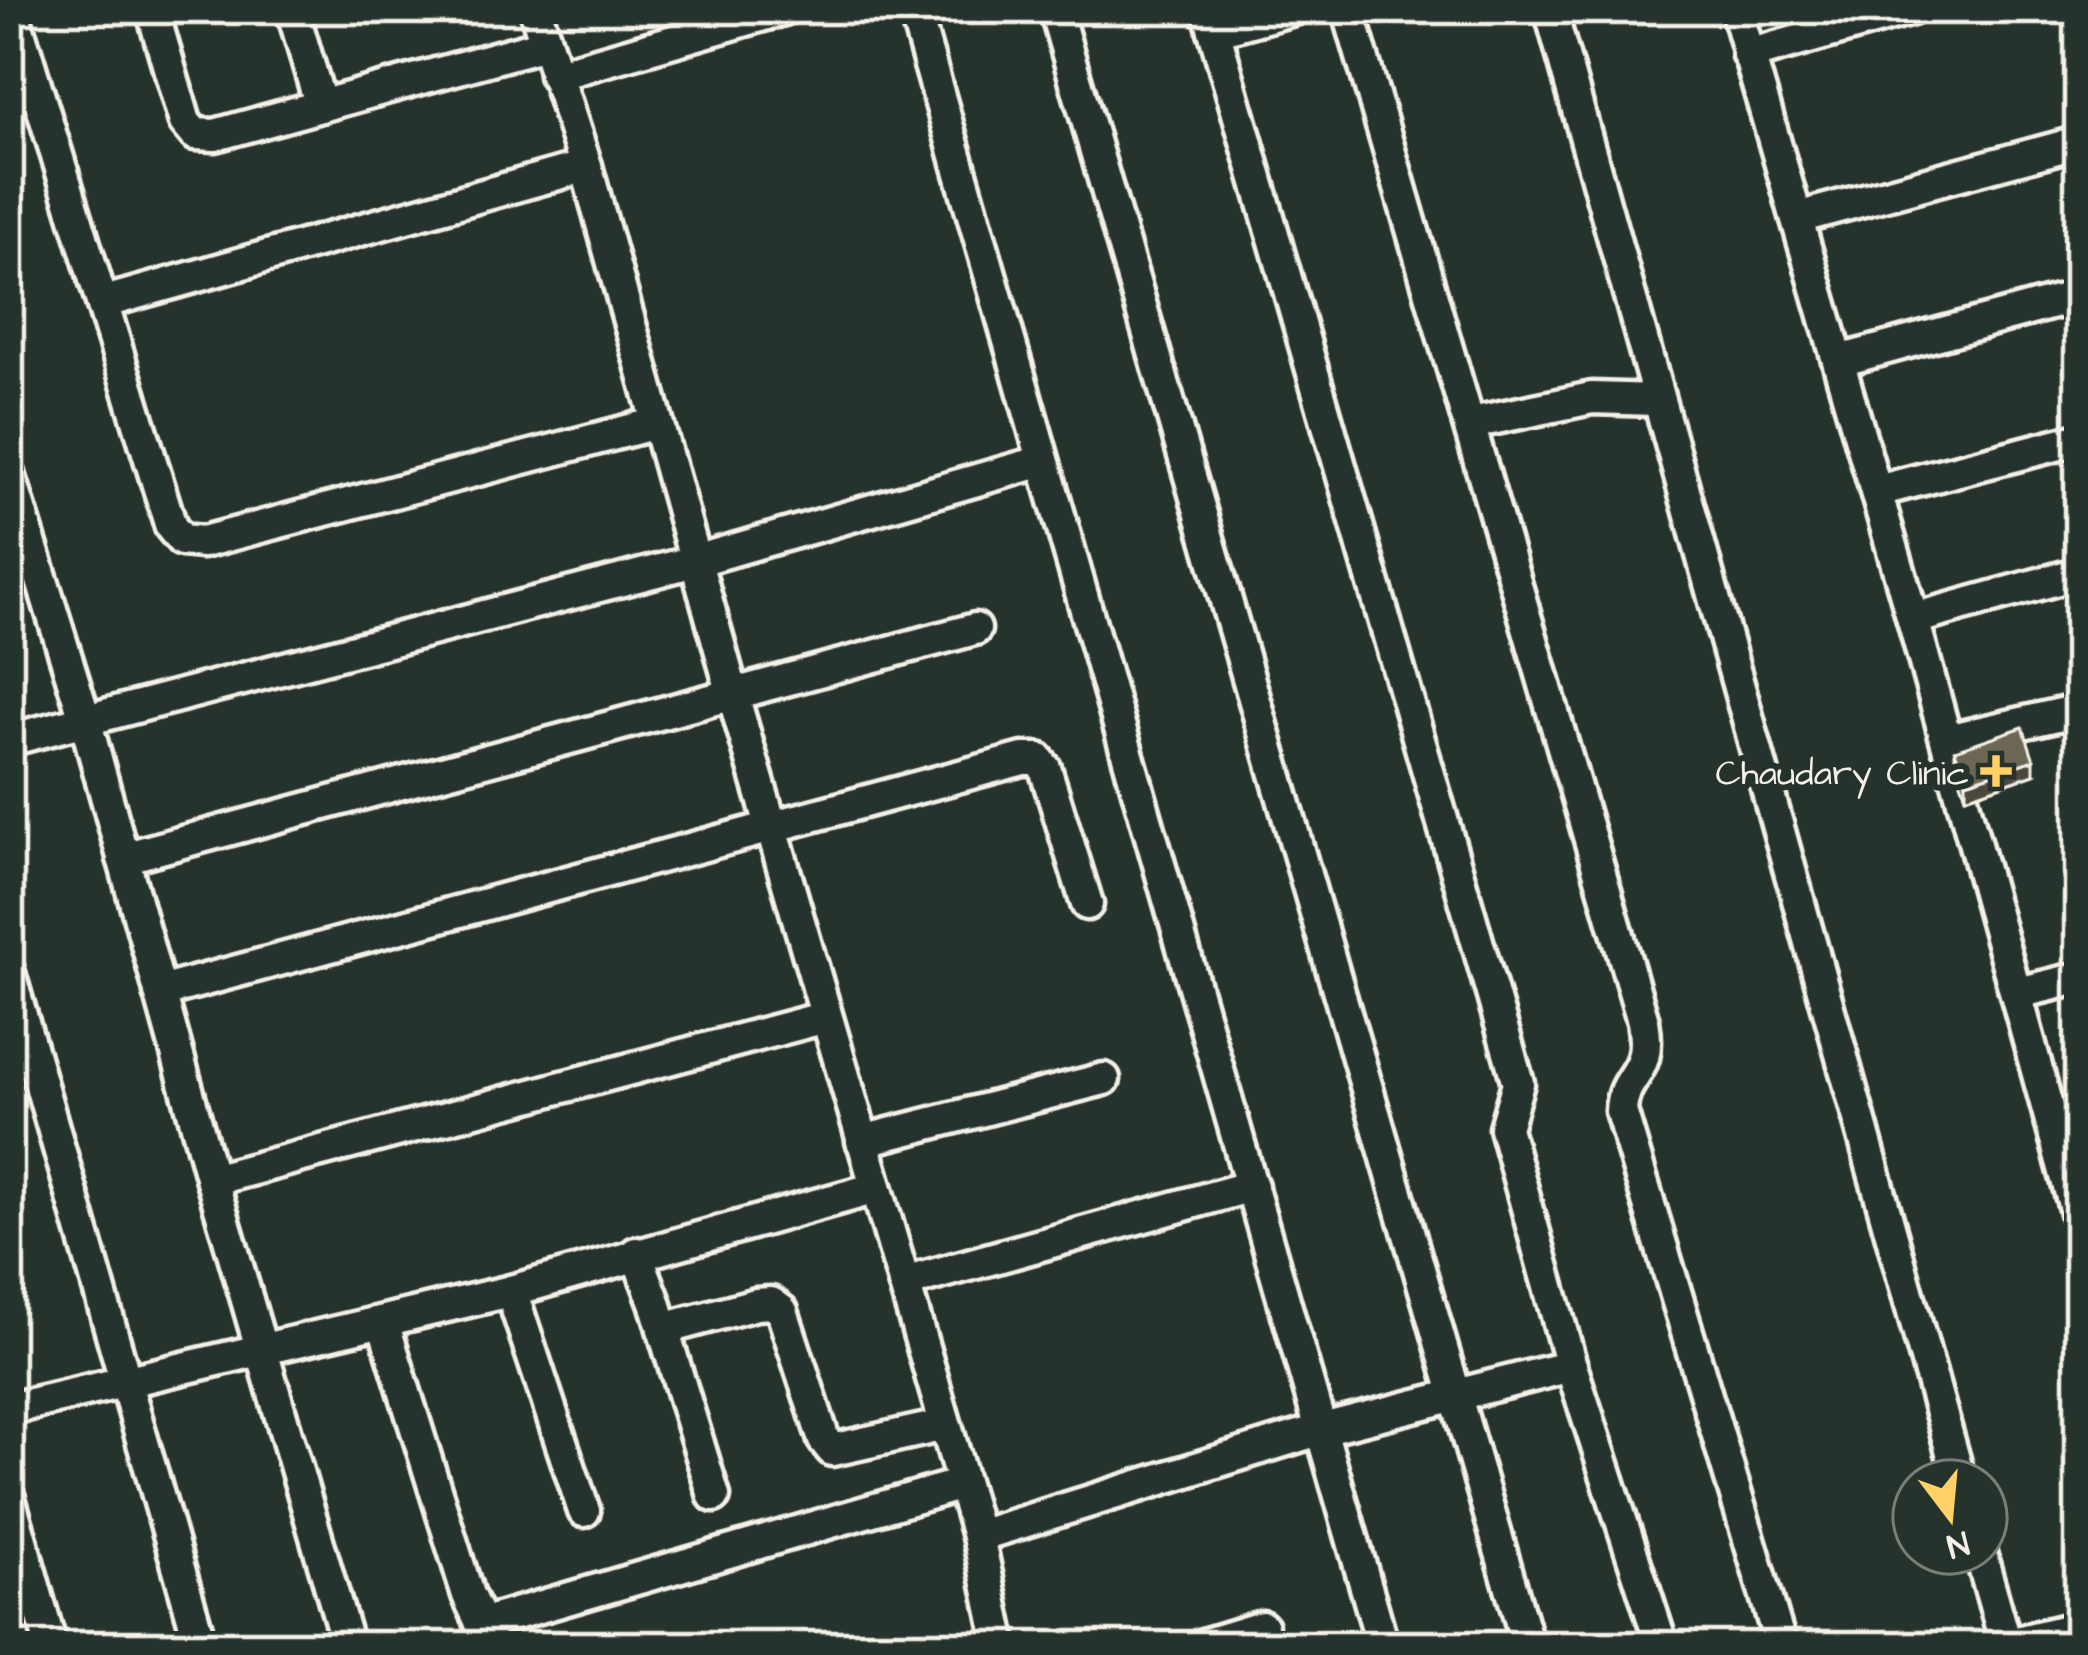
<svg xmlns="http://www.w3.org/2000/svg" width="2088" height="1655" viewBox="0 0 2088 1655" font-family="'Architects Daughter',sans-serif">
  <style>
    .lines { fill: none; stroke-linecap: round; stroke-linejoin: round }
    .minor-casing { stroke: #f4f1e8; stroke-width: 39 }
    .minor { stroke: #26332d; stroke-width: 30 }
    .wall { fill: #5d5849; stroke: #f4f1e8; stroke-width: 3 }
    .shaded-wall { fill: #4c473c; stroke: #f4f1e8; stroke-width: 3 }
    .building { fill: #6c6655; stroke: #f4f1e8; stroke-width: 3 }
    .poi-dot { fill: #ffd166; stroke: #26332d; stroke-width: 4.5 }
    .labels { text-anchor: middle; stroke-width: 12; stroke-linejoin: round; paint-order: stroke }
    .poi-label { font-size: 36px; fill: #f4f1e8; stroke: #26332d; text-anchor: end }
  </style>
  <rect width="100%" height="100%" fill="#26332d"/>
  <filter id="ink" filterUnits="userSpaceOnUse"><feTurbulence type="fractalNoise" baseFrequency=".00833" numOctaves="2"/><feDisplacementMap in="SourceGraphic" scale="24" xChannelSelector="R" yChannelSelector="G"/><feConvolveMatrix kernelMatrix="1 2 1 2 8 2 1 2 1" color-interpolation-filters="sRGB"/></filter>
  <g filter="url(#ink)">
    <g class="lines">
      <g class="minor-casing">
        <g id="minor">
          <polyline points="12,9 171,527 182,540 203,542 657,423"/>
          <polyline points="152,9 185,122 195,134 215,135 545,44"/>
          <polyline points="292,9 321,106"/>
          <polyline points="535,9 586,166 733,695 978,1536 1001,1646"/>
          <polyline points="914,9 1383,1646"/>
          <polyline points="1055,9 1528,1646"/>
          <polyline points="1208,9 1518,1083 1505,1128 1571,1366 1662,1646"/>
          <path d="M1348 9 1643 1021C1653 1077 1623 1071 1621 1111L1781 1646"/>
          <polyline points="1550,9 1960,1481"/>
          <polyline points="1736,9 1913,619 2079,1223"/>
          <polyline points="1214,31 1294,9"/>
          <polyline points="1748,55 1912,9"/>
          <polyline points="555,75 784,9"/>
          <polyline points="1797,218 2079,142"/>
          <polyline points="105,302 586,166"/>
          <polyline points="1839,361 2079,296"/>
          <polyline points="1472,423 1592,398 1656,400"/>
          <polyline points="9,474 85,719 212,1180 348,1646"/>
          <polyline points="1877,491 2079,439"/>
          <polyline points="1913,619 2079,573"/>
          <polyline points="9,740 695,561 1043,461"/>
          <polyline points="1947,740 2079,710"/>
          <polyline points="123,858 975,629"/>
          <polyline points="9,973 201,1646"/>
          <polyline points="160,992 1023,759 1038,759 1045,768 1087,904"/>
          <polyline points="2018,993 2079,978"/>
          <polyline points="862,1141 1104,1079"/>
          <polyline points="212,1180 826,1017"/>
          <polyline points="636,1253 655,1302 714,1496"/>
          <polyline points="904,1283 1252,1186"/>
          <polyline points="511,1291 584,1511"/>
          <polyline points="383,1322 468,1595 492,1646"/>
          <polyline points="663,1329 756,1304 771,1303 782,1311 824,1440 832,1450 945,1425"/>
          <polyline points="9,1409 511,1291 876,1188"/>
          <polyline points="9,1498 51,1646"/>
          <polyline points="978,1536 1322,1429 1571,1366"/>
          <polyline points="1980,1553 2006,1644"/>
          <polyline points="481,1624 962,1484"/>
          <polyline points="1200,1646 1262,1627"/>
          <polyline points="2000,1646 2079,1627"/>
        </g>
      </g>
      <use href="#minor" class="minor"/>
    </g>
    <polygon class="wall" points="1955,750 2034,774 1966,797 1955,764"/>
    <polygon class="shaded-wall" points="2034,760 2034,774 1966,797 1966,782"/>
    <polygon class="building" points="2023,727 2034,760 1966,782 1955,750"/>
  </g>
  <path class="poi-dot" d="M1990 753h12v12h12v12h-12v12h-12v-12h-12v-12h12z"/>
  <g class="labels">
    <g class="poi-label">
      <text x="1969" y="784">Chaudary Clinic</text>
    </g>
  </g>
  <rect width="2088" height="1655" fill="none" stroke="#26332d" stroke-width="48"/>
  <rect x="24" y="24" width="2040" height="1607" fill="none" stroke="#f4f1e8" stroke-width="4.5" filter="url(#ink)"/>
  <g transform="translate(1950 1517) rotate(164)"><circle r="57" fill="#26332d" stroke="#787f78" stroke-width="3"/>
  <path d="M0-9L21 45L0 30L-21 45Z" fill="#ffd166"/>
  <text y="-18" font-size="33" font-weight="bold" text-anchor="middle" fill="#f4f1e8">N</text>
  </g>
</svg>
